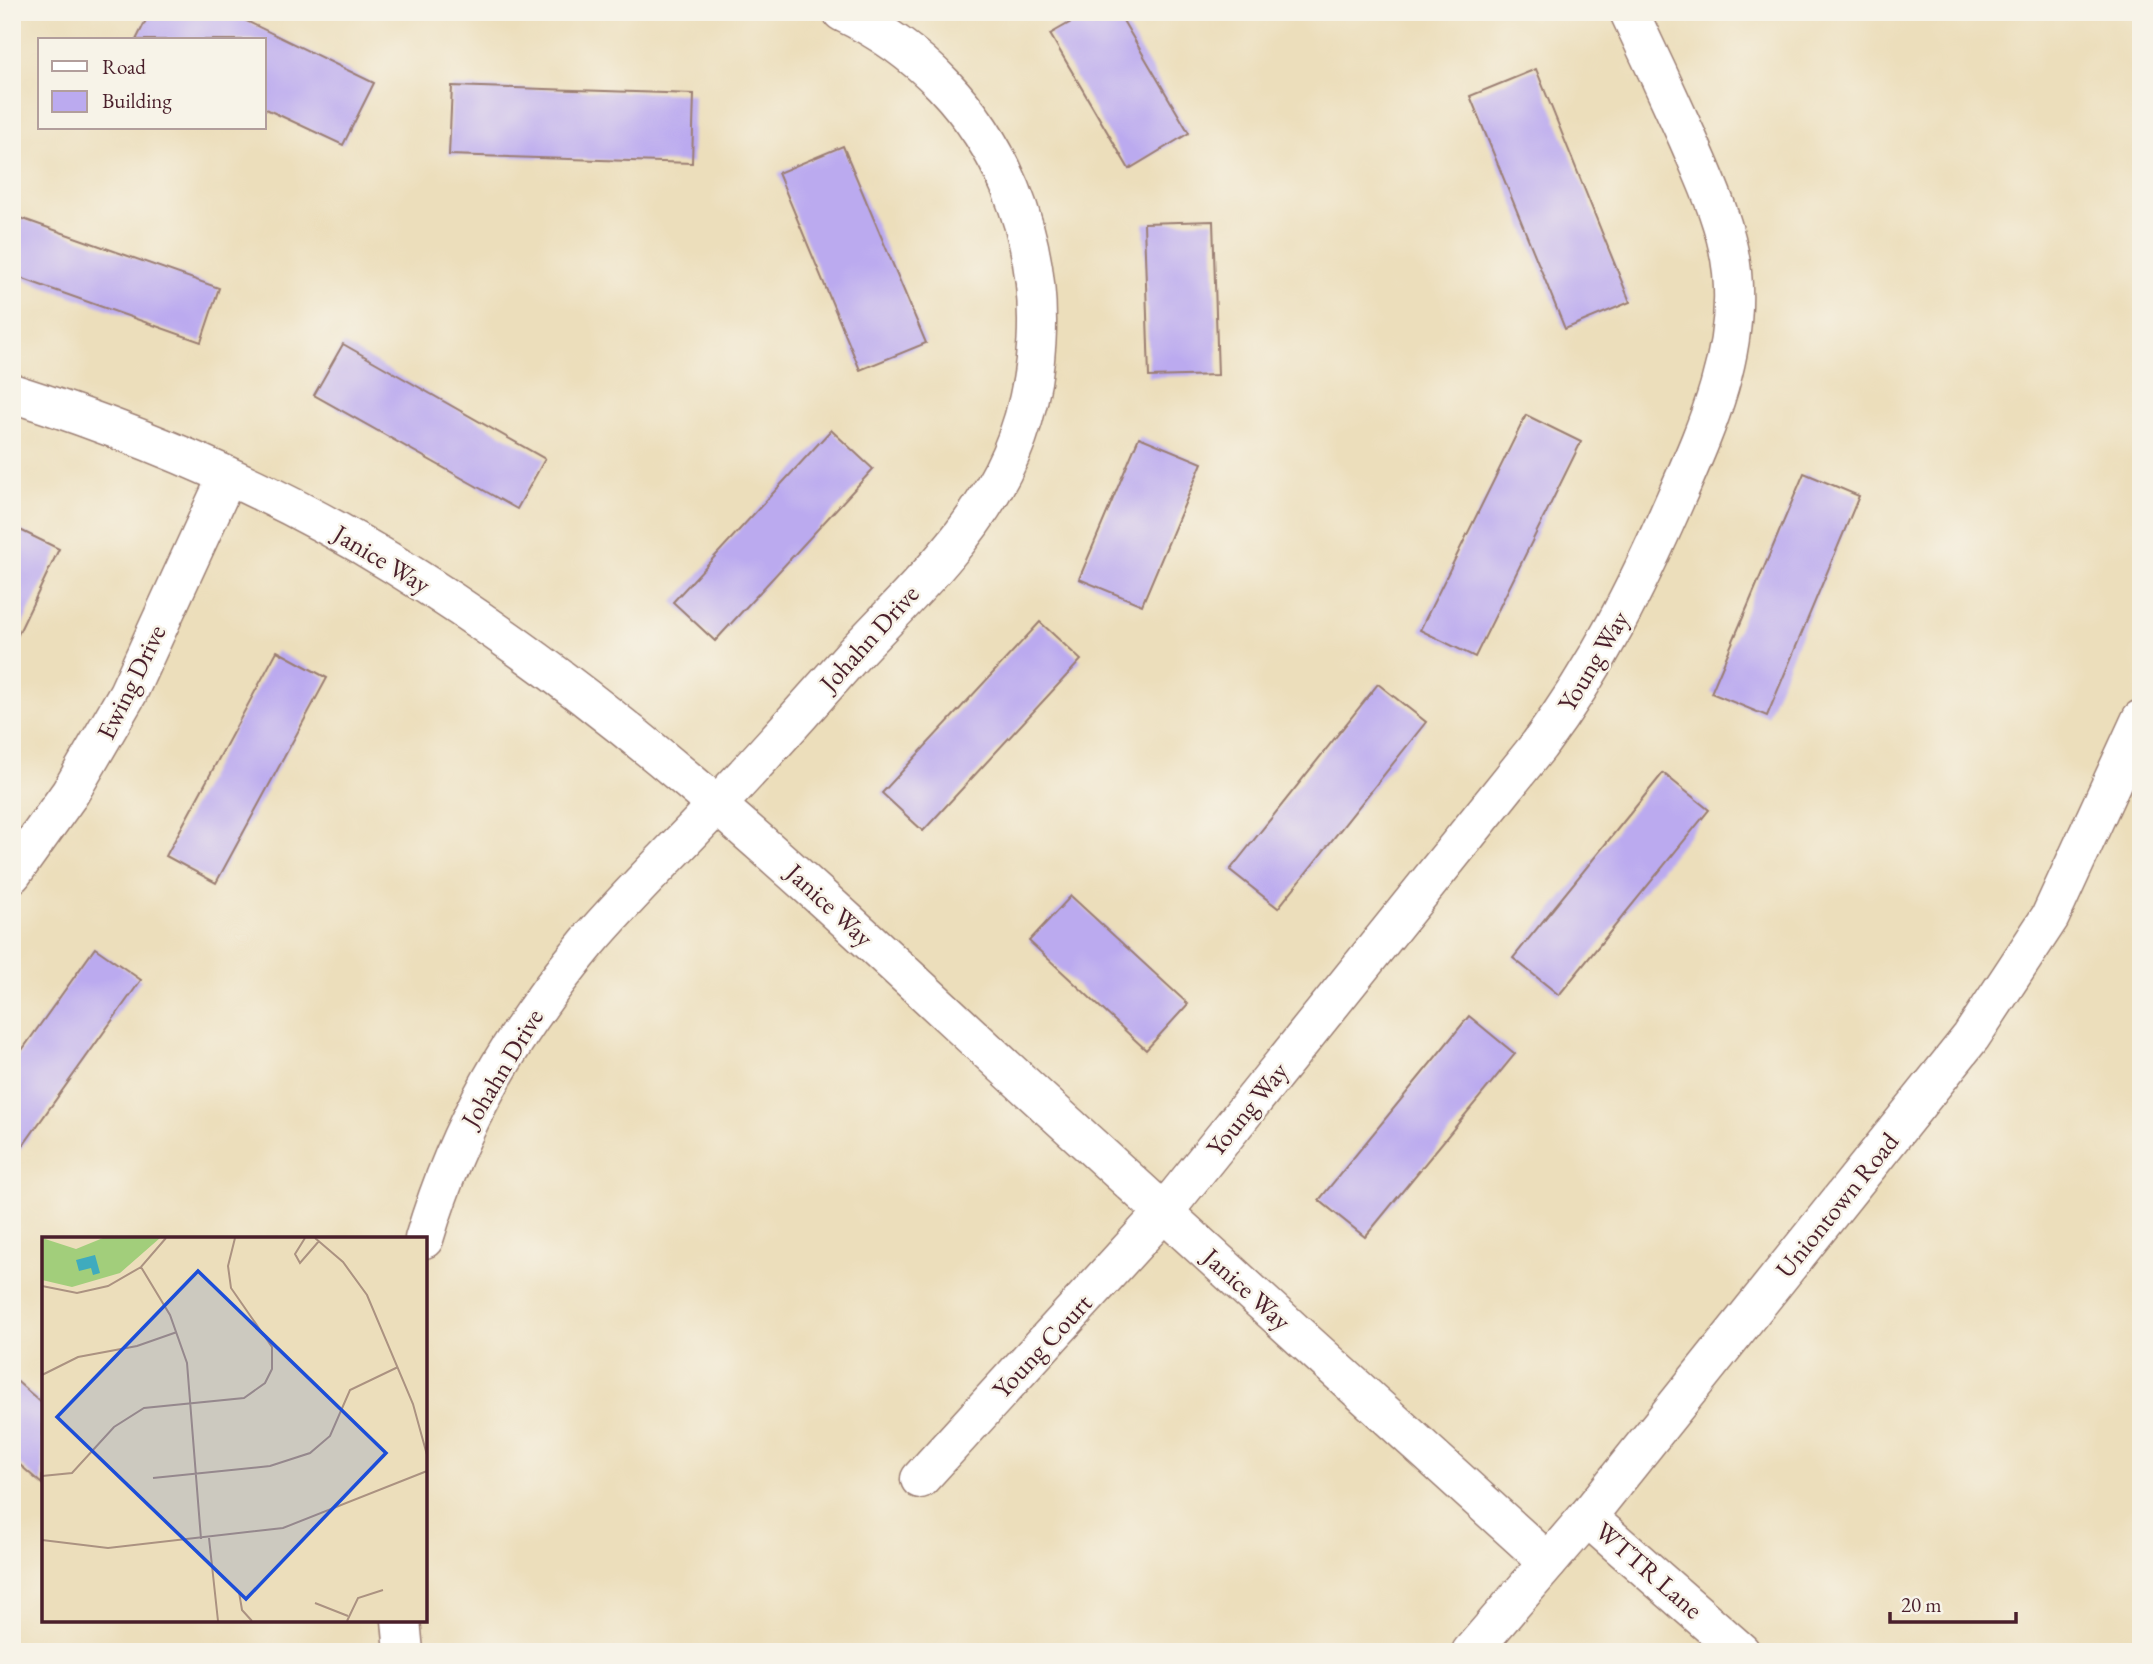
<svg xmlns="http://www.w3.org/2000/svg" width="2153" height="1664" viewBox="0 0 2153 1664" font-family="'EB Garamond',serif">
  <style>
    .building { fill: #bbaaef }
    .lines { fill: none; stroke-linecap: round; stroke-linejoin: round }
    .minor-casing { stroke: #9b7e73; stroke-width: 41 }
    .major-casing { stroke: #9b7e73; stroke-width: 41 }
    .minor { stroke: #fff; stroke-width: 38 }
    .major { stroke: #fff; stroke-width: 38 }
    .labels { text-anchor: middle; stroke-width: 5; stroke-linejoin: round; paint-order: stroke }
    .street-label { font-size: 26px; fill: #4a1f2b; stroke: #f7f3e8 }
    .inset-road { fill: none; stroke: #ab9281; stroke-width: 2 }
    .view { fill: #1d4ed8; fill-opacity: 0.15; stroke: #1d4ed8; stroke-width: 3.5 }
    .inset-edge { fill: none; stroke: #4a1f2b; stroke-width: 3.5 }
  </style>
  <rect width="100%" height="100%" fill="#f7f3e8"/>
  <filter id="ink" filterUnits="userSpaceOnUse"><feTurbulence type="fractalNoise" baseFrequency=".0143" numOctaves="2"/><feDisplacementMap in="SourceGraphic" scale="14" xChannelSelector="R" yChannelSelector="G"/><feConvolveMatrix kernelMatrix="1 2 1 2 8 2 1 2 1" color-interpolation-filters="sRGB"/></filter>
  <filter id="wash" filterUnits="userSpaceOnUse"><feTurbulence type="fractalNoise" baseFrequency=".00686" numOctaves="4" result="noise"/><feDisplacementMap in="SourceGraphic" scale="28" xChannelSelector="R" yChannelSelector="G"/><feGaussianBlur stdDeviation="1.57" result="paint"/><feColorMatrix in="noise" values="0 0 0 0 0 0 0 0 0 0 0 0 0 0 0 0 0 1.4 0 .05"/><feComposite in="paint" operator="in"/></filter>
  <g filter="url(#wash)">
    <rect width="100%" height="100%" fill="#ecdebb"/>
    <g id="blocks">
      <g class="building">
        <polygon points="150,12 228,12 374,83 343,145 264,108 264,40 136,40"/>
        <polygon points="1089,12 1118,12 1189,133 1129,169 1050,34"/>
        <polygon points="1536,69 1630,302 1565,329 1470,96"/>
        <polygon points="452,86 694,94 692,163 449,155"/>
        <polygon points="843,146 926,343 860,370 778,173"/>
        <polygon points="12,215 219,288 201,342 12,275"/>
        <polygon points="1213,221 1218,375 1149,377 1144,223"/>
        <polygon points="343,344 545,459 517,509 314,395"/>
        <polygon points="1526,415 1581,442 1475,657 1420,630"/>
        <polygon points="831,430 873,469 715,641 673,602"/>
        <polygon points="1139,437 1202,463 1142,605 1079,579"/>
        <polygon points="1804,473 1859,496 1767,716 1711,693"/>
        <polygon points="12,526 59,549 12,647"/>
        <polygon points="1040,622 1081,660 923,831 882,793"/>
        <polygon points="277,651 327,678 216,883 166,856"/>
        <polygon points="1378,684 1426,722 1278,908 1230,870"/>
        <polygon points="1663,773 1709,810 1559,995 1513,958"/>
        <polygon points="1071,896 1188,1004 1146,1050 1029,941"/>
        <polygon points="95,948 141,980 12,1161 12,1064"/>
        <polygon points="1469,1016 1515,1054 1365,1237 1319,1200"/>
        <polygon points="12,1377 44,1405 42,1484 12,1458"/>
      </g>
    </g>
  </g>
  <g filter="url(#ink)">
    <use href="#blocks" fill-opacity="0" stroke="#9b7e73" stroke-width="2"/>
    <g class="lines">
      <g class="minor-casing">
        <g id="minor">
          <path d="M12 393C144 435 277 492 395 565 627 708 821 897 1020 1081 1195 1242 1372 1402 1548 1562"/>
          <polyline points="12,874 70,793 128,693 227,477"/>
          <path d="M424 1239C459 1122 511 1035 588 942 627 896 672 853 713 809 760 760 806 708 851 657 900 604 957 552 993 489 1046 399 1050 284 1011 189 978 110 920 49 842 12"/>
          <path d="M920 1479 1163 1213 1539 745C1597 667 1636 589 1675 500 1707 427 1740 354 1732 272 1727 224 1706 181 1687 137 1668 95 1649 54 1629 12"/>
          <polyline points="1587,1517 1741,1652"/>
          <polyline points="401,1620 404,1652"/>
        </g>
      </g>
      <g class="major-casing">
        <polyline id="major" points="1471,1652 1587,1517 1971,1037 2050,917 2141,719"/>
      </g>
      <use href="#minor" class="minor"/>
      <use href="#major" class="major"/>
    </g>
  </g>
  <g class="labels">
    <g class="street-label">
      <text transform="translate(382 559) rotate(31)" y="9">Janice Way</text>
      <text transform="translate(869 638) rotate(-48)" y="9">Johahn Drive</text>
      <text transform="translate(1593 661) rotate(-59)" y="9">Young Way</text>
      <text transform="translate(131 682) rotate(-64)" y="9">Ewing Drive</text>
      <text transform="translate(830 905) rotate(43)" y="9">Janice Way</text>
      <text transform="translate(502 1068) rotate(-59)" y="9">Johahn Drive</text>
      <text transform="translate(1247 1109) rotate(-51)" y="9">Young Way</text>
      <text transform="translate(1837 1205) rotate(-51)" y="9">Uniontown Road</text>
      <text transform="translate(1247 1289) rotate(42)" y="9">Janice Way</text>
      <text transform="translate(1042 1346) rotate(-47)" y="9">Young Court</text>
      <text transform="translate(1649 1570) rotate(41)" y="9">WTTR Lane</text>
    </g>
  </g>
  <g transform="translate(42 1237)">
    <rect width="385" height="385" fill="#ecdebb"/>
    <path d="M0 1 34 12 61 1H118L78 36 30 50 0 43Z" fill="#a2ce7b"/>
    <path d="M53 18 58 36 51 38 49 31 37 34 34 23Z" fill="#3fabbe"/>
    <path class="inset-road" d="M263 1 253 17 258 26 277 4M273 1 301 25 325 58 371 167 385 218M99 30 128 78 145 126 159 302M0 49 35 56 66 49 99 30 124 1M0 138 36 120 95 109 135 95M0 239 30 236 72 190 102 171 202 161 223 146 230 132V110L189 51 186 29 193 1M111 241 228 229 268 216 288 199 308 153 356 130M167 301 176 384M0 303 66 311 241 291 385 234M197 355 200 373 210 384M273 366 306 379M305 384 316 361 341 353"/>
    <path class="view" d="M156 34 344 216 204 362 15 180Z"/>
    <rect width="385" height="385" class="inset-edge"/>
  </g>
  <rect width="2153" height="1664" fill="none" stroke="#f7f3e8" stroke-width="42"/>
  <rect x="38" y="38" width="228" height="91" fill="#f7f3e8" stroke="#b29e9c" stroke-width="2"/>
  <rect x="52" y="61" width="35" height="10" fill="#ffffff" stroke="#b29e9c" stroke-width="2"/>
  <text x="102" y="74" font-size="21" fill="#4a1f2b">Road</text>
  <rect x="52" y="91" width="35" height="21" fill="#bbaaef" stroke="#b29e9c" stroke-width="2"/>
  <text x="102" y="108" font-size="21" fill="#4a1f2b">Building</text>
  <path d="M1890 1612v10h126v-10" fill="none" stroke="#4a1f2b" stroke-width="3.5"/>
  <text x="1901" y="1612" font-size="21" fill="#4a1f2b" stroke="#f7f3e8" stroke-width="5" paint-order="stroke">20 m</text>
</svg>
